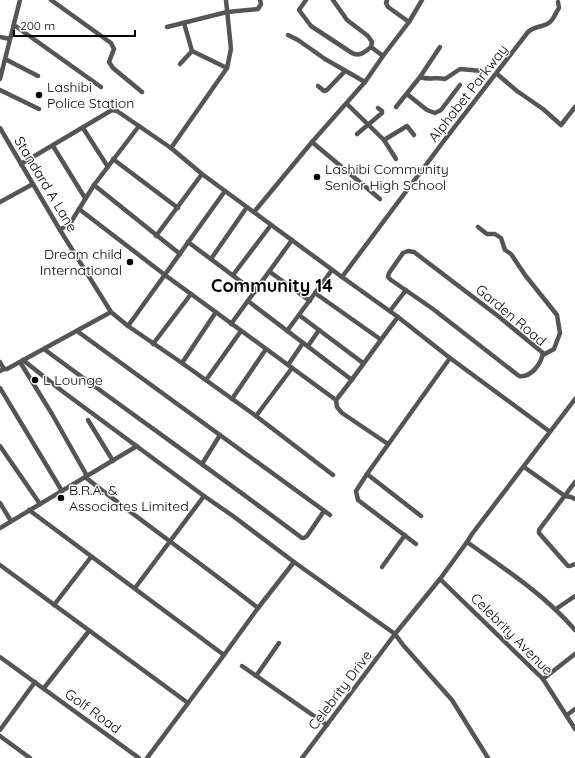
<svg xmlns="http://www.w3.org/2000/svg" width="575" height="758" viewBox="0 0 575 758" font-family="Quicksand,sans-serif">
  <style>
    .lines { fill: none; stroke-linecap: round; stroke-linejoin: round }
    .minor { stroke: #555; stroke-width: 4.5 }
    .poi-dot { fill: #000; stroke: #fff; stroke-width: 1.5 }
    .labels { text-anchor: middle; stroke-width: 3; stroke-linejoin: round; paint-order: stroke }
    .poi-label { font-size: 14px; fill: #000; stroke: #fff; text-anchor: start }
    .street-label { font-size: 14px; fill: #000; stroke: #fff }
    .district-label { font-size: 18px; font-weight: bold; fill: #000; stroke: #fff }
  </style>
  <rect width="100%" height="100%" fill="#fff"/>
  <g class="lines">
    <g class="minor">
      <polyline points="51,0 111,43 114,49 109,62 113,68 142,92"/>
      <path d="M306 0 299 10 311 26 352 53C359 57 365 52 371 47L372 42 368 36 347 20 333 0"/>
      <polyline points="387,0 386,3 388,7 409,22"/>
      <polyline points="14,25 101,87"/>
      <polyline points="167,27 227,12 258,9 261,4 260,0"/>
      <polyline points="288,35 298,40 325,59 365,82"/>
      <polyline points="0,37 10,39"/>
      <polyline points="371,47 383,56"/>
      <polyline points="192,51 227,68"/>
      <polyline points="5,59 38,76"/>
      <polyline points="180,64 192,51 184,23"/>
      <polyline points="497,74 517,91 543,109 561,125 575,107"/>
      <path d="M420 77C429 80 437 77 445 79L460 69 482 71"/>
      <polyline points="0,79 20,0"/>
      <polyline points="318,86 324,91 327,90 345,71"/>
      <polyline points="0,90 39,109"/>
      <polyline points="407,94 427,110 435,113 441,110 460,85"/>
      <polyline points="347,104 384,140 396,159"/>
      <polyline points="396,107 420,77 440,47"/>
      <polyline points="0,128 60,230 111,312 128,326 182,363 256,416 333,475"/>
      <polyline points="83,128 108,167"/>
      <polyline points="357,134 382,113 382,111 378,108"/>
      <polyline points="384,140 407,126 414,135"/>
      <polyline points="312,142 380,199"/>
      <polyline points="53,146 85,198"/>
      <polyline points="171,148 227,68 231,49 226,0"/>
      <polyline points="113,159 178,208"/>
      <polyline points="21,164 112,110 117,111 171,148 202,174 342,277 398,317 450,358 549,431"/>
      <polyline points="94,185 180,254"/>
      <polyline points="0,202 33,184"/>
      <polyline points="79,209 165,275 336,400"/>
      <polyline points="254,212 312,142 365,82 383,56 409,22 422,0"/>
      <polyline points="478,227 487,234 495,234 501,238 505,250 511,254 525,275 557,315 560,333 554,349 543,355"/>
      <polyline points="60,230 71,222 94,185 139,126"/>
      <polyline points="156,236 202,174"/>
      <polyline points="188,242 255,292"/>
      <path d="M408 251 414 252 498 316 543 353C541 364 531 378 519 376L433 309 391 280 388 277 389 273 403 253Z"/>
      <polyline points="211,259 247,207"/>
      <polyline points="270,272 310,301"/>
      <polyline points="233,275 271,225"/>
      <path d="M342 277 443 142 528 32C536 25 543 28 550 22 554 19 556 12 559 8L558 2"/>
      <polyline points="315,293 380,339"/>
      <polyline points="248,301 352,380"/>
      <polyline points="390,311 406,290"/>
      <polyline points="299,315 363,363"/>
      <polyline points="231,324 292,240"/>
      <polyline points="128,326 225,191"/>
      <polyline points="77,331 330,515"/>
      <polyline points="287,331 332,270"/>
      <polyline points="153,344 191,294"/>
      <polyline points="308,346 319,330"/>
      <path d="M44 349C130 413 217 474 302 538H304L307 536 324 511"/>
      <polyline points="23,360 62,391 204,496 233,516 294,562 395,634 403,645 452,700 488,758"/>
      <polyline points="0,362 4,369"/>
      <polyline points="20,362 52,414 87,476"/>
      <polyline points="182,363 216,312"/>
      <polyline points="288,365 303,343"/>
      <polyline points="0,371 4,369 7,369 111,312"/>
      <polyline points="206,380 241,331"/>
      <polyline points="0,388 62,491"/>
      <polyline points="232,399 266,349"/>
      <polyline points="256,416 292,368"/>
      <polyline points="88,420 113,461"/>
      <path d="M388 444 342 413 337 407 336 400C358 373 377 344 398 317"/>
      <polyline points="0,446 40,504"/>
      <polyline points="202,464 220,435"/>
      <polyline points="524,467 565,496 571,497 575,499"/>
      <polyline points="367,474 356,491 358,500 416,544"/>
      <path d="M85 477C142 522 201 563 258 608L224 655 147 758"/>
      <polyline points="575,482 539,530 539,533 568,566 570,566 575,564"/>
      <polyline points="0,503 11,521"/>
      <polyline points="29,510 224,655"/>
      <polyline points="421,516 367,474 450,358"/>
      <polyline points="0,528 137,446"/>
      <path d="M467 542C505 569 545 595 575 630"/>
      <polyline points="0,565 188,703"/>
      <polyline points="382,567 405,535"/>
      <polyline points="440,579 543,679 575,729"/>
      <polyline points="135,588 204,496"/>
      <polyline points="54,605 91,557"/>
      <polyline points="258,608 294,562"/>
      <polyline points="556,609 575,596"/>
      <polyline points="0,657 139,758"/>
      <polyline points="242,666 327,725"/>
      <polyline points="256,676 279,643"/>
      <polyline points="543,679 575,654"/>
      <polyline points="44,688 89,631"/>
      <polyline points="567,715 575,709"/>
      <polyline points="0,730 35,682"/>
      <polyline points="0,736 30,758"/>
      <polyline points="302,758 395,634 440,579 467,542 472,534 575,399"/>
    </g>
  </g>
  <g class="poi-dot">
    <circle cx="39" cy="95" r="4"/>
    <circle cx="317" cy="177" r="4"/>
    <circle cx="130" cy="262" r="4"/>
    <circle cx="35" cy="380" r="4"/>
    <circle cx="61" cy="498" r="4"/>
  </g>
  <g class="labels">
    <g class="poi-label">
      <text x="47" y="92">Lashibi<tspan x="47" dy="16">Police Station</tspan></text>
      <text x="325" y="174">Lashibi Community<tspan x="325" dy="16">Senior High School</tspan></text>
      <text x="122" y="259" text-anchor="end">Dream child<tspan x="122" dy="16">International</tspan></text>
      <text x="43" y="385">L Lounge</text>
      <text x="69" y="495">B.R.A. &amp;<tspan x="69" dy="16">Associates Limited</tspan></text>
    </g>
    <g class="street-label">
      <text transform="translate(468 93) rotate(-52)" y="5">Alphabet Parkway</text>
      <text transform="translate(46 184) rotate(59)" y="5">Standard A Lane</text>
      <text transform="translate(511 315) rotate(40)" y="5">Garden Road</text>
      <text transform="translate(512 634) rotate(45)" y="5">Celebrity Avenue</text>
      <text transform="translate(340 690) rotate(-53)" y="5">Celebrity Drive</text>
      <text transform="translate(93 711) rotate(36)" y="5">Golf Road</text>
    </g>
    <g class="district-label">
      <text x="272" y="292">Community 14</text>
    </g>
  </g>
  <path d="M14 30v6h121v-6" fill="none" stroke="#000000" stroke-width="2"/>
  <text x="20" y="30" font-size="12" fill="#000000" stroke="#ffffff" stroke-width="3" paint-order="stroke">200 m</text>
</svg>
